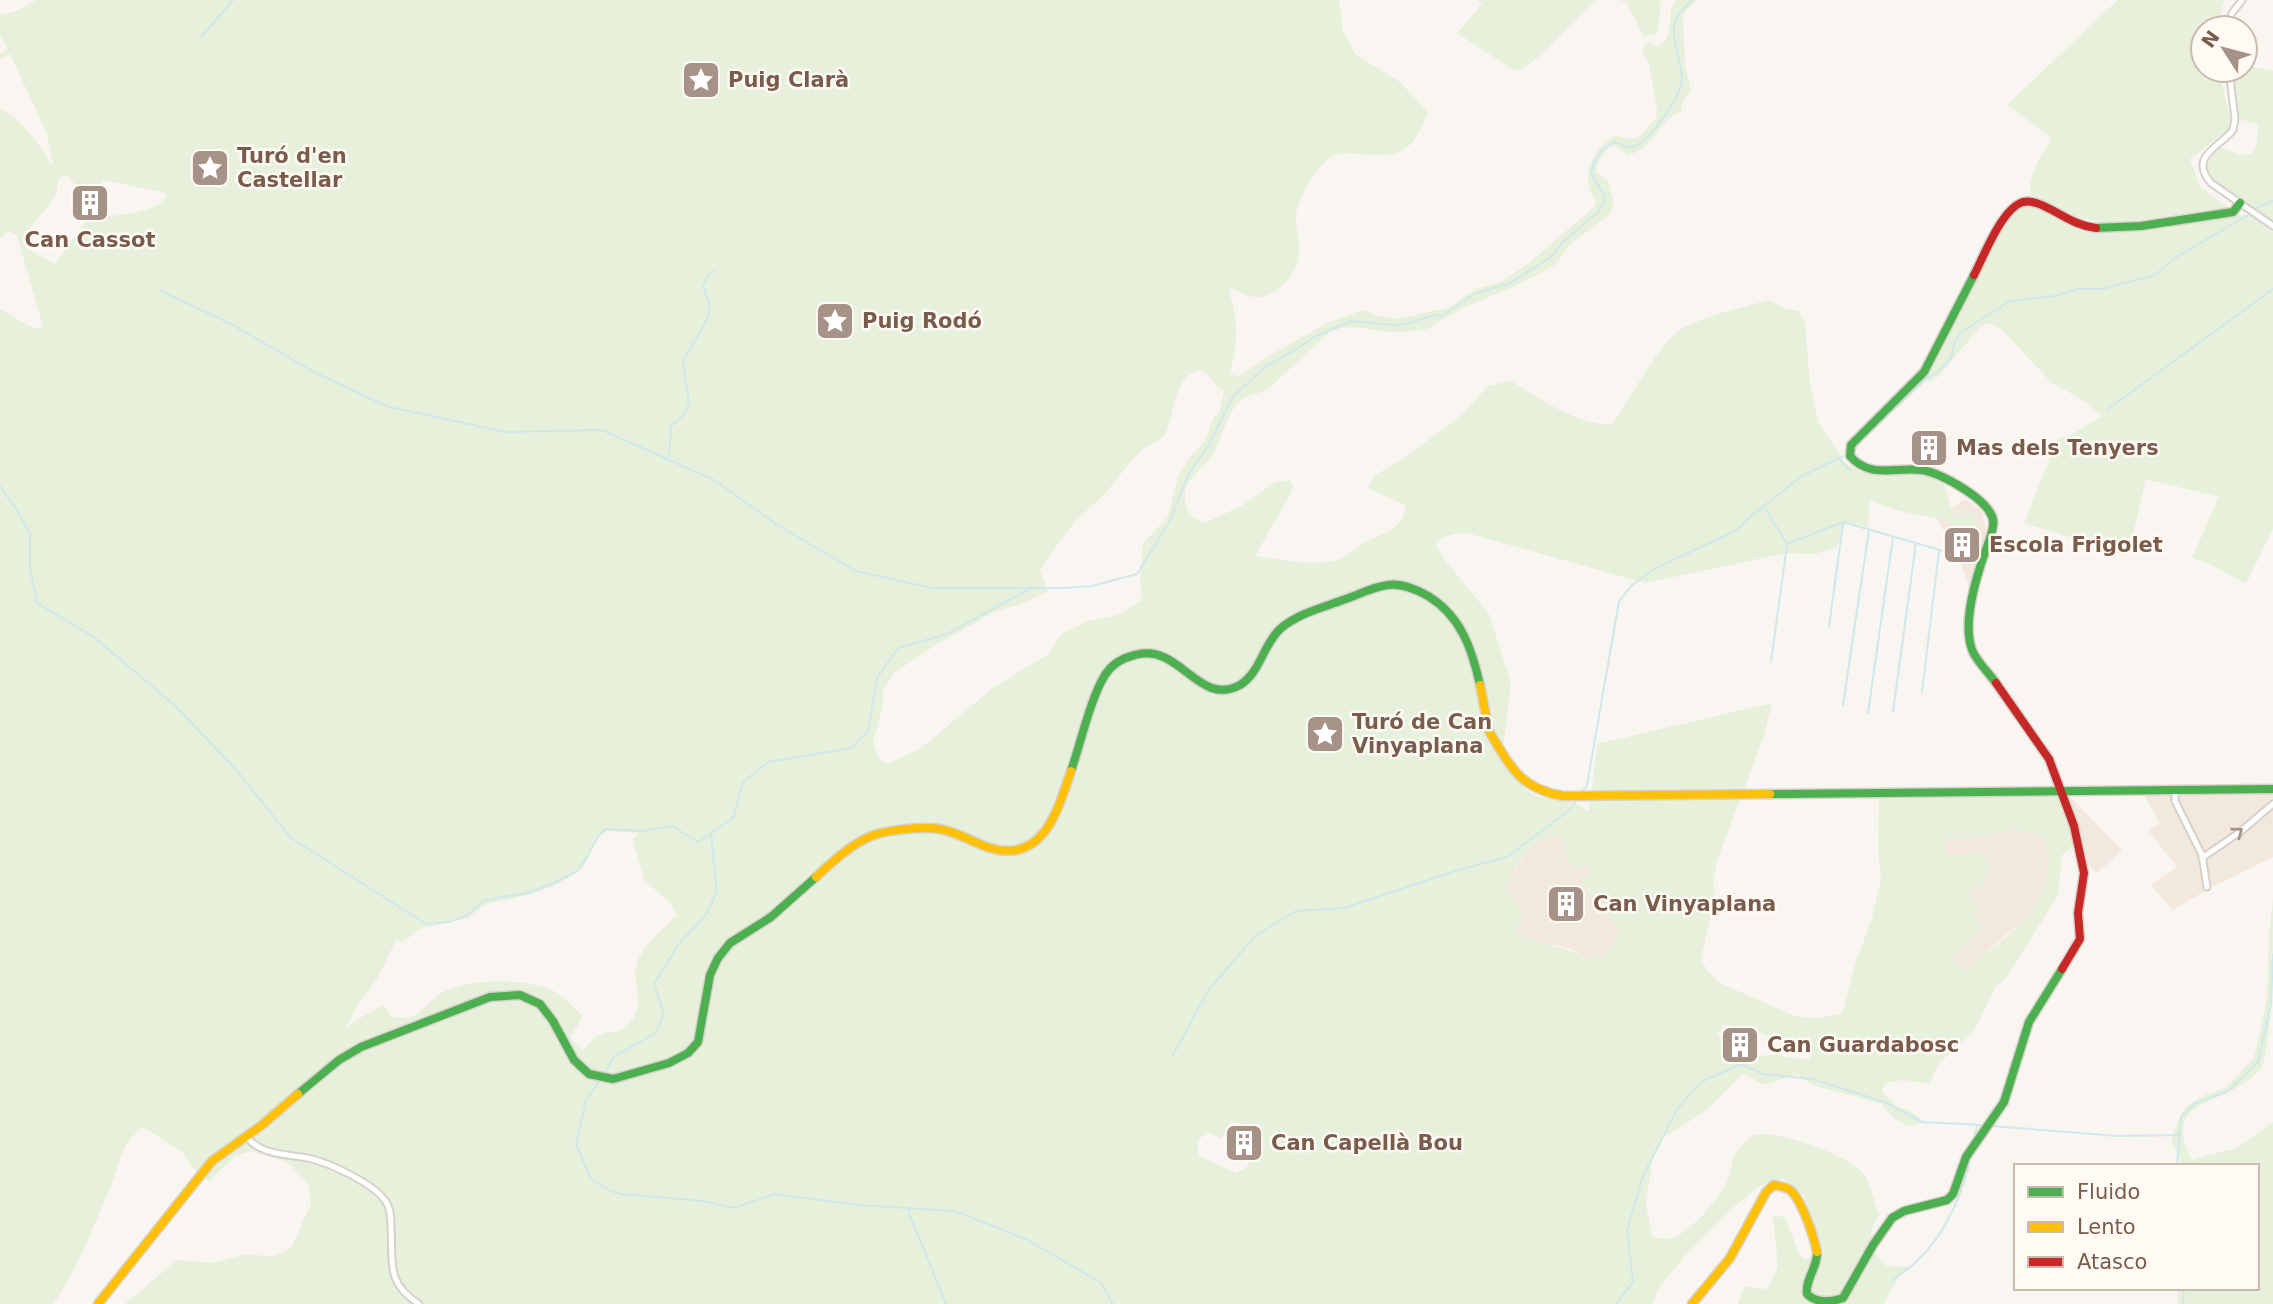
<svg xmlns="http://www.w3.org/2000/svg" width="2273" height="1304" viewBox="0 0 2273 1304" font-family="'DejaVu Sans',sans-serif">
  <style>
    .residential { fill: #f2e8de }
    .green { fill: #e7f0db; fill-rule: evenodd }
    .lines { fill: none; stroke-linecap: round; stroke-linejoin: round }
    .stream { stroke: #d0e8ea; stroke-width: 2 }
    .street-casing { stroke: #d7d1cb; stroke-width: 9 }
    .fast-casing { stroke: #d9d2cb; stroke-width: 11 }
    .slow-casing { stroke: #d9d2cb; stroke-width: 11 }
    .jam-casing { stroke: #d9d2cb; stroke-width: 11 }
    .street { stroke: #fefefd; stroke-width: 5 }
    .fast { stroke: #4caf50; stroke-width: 8 }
    .slow { stroke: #ffc107; stroke-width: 8 }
    .jam { stroke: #c62828; stroke-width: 8 }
    .oneway { stroke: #a8958b }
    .labels { text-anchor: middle; stroke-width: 5; stroke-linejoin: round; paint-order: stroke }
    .poi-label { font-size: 21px; font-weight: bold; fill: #7a5c4d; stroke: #fffaf3; text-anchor: start }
  </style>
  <rect width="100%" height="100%" fill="#f9f5f0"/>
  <g class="residential">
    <polygon points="1965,499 1981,510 1987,534 1969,587 1952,535 1948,536 1936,519"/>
    <polygon points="2273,794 2273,857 2210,888 2173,910 2151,885 2177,867 2148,830 2160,824 2144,795"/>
    <polygon points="2062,797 2070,797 2122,850 2097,873 2085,861"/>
    <polygon points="2015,829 2043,837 2049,862 2044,889 2029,915 1964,971 1952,957 1980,933 1984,925 1973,918 1977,910 1970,888 1946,855 1946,839 1982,836"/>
    <polygon points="1560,835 1567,859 1574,869 1587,863 1592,870 1595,905 1616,922 1621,934 1604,955 1589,960 1571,949 1531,940 1518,934 1518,924 1507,888 1512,875 1530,847 1546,837"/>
  </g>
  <g class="green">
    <path d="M36 0H1339L1343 31 1355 54 1400 82 1428 112C1423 124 1417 140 1406 148 1385 164 1351 147 1333 156 1324 160 1313 176 1308 184 1304 192 1297 205 1296 214 1295 228 1301 243 1299 257 1295 276 1275 299 1255 297 1246 296 1237 290 1229 288 1230 298 1234 306 1235 316 1238 335 1235 354 1230 373L1238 377 1262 360 1327 323 1363 310 1379 316 1396 319 1448 308 1476 289 1501 282 1528 264 1594 207 1596 201C1579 180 1592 149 1614 136L1633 139 1640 136 1656 118 1657 110 1650 70 1648 60 1643 54 1644 46 1649 42 1657 47C1679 33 1663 19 1676 0H1698L1687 9 1683 17 1685 64 1691 90 1682 103 1681 112C1661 116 1656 149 1628 155L1615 146 1609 147 1598 162 1596 172 1608 181 1614 203 1609 215 1569 245 1558 262 1550 268 1509 289 1465 307 1427 329 1406 332H1387L1355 327 1341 328 1330 332 1269 388C1260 395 1249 393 1240 401 1224 416 1223 441 1210 459 1202 469 1186 479 1185 493 1184 500 1187 508 1189 515L1205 523 1243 505 1275 482 1290 480 1293 486 1290 495 1255 556C1277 559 1303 565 1326 562 1346 560 1344 556 1359 546 1376 534 1406 531 1405 505L1368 488 1374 476 1401 460 1461 416 1488 386 1511 381C1541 400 1576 424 1612 425 1626 404 1659 346 1677 332 1700 316 1742 308 1769 300L1783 308 1799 311 1805 324 1810 384 1818 422 1846 464 1861 472 1920 473 1943 481 1954 517 1973 511 1977 525 1951 534 1946 520 1899 511 1870 501 1868 527 1846 522 1836 548 1814 554 1787 553 1645 583 1467 533C1453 533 1445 535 1435 544L1445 560 1489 614 1511 683 1504 743 1500 758 1525 789 1539 797 1568 799 1589 812 1597 744 1772 703 1764 736 1717 861 1713 881 1715 896 1701 959 1708 972 1722 984 1795 1016 1818 1018 1842 1014 1856 962 1872 918 1881 880 1878 849 1879 799 2058 795 2062 797 2077 843 2062 855 2058 895 2007 977 1996 986 1974 1031 1938 1064 1930 1084 1904 1080 1888 1082 1883 1087V1093L1897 1107 1910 1111 1920 1118 1921 1124 1908 1126 1892 1117 1882 1104 1812 1085 1797 1074 1764 1085 1743 1074 1708 1109 1662 1139 1653 1156 1646 1204 1652 1237C1656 1237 1663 1239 1668 1239 1689 1235 1716 1202 1726 1184 1735 1168 1726 1163 1742 1145 1745 1143 1747 1139 1750 1137 1771 1126 1845 1154 1861 1171 1872 1183 1873 1200 1879 1215L1871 1230 1874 1253 1887 1266 1910 1267 1899 1277 1883 1304H1738L1744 1287 1767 1289 1778 1268 1773 1216 1785 1217 1799 1254 1805 1260 1824 1252 1804 1196 1782 1178 1758 1187 1734 1207 1685 1256 1658 1289 1653 1304H125L177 1260 213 1263 242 1255 275 1256 291 1248 311 1204 308 1183 287 1162 251 1151 235 1156 209 1181 197 1173 182 1152 143 1127C119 1146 121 1162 110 1188 93 1227 78 1269 53 1304H0V309L29 326 39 329 43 327 17 235 9 231 0 238V109C21 118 39 143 50 163H53L47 134 10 54 0 59V54L8 49 0 36V15L14 12ZM64 176H68L81 192 96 190 104 180 166 193 167 197C154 214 110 216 88 218L55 264 26 248C23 228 43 215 53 200 57 195 57 186 59 179ZM1201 370C1211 374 1214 388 1224 391L1219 412 1213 419 1206 439 1187 461 1177 479 1168 517 1143 543 1140 578 1142 600 1118 615 1088 621 1060 635 1050 653 994 687 920 749 887 764 878 757 873 742 882 709 883 691 894 673 934 646 996 611 1022 604 1048 591 1040 570C1051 554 1062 537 1075 522 1087 509 1102 498 1113 484 1122 473 1130 461 1141 451 1149 444 1161 442 1166 432 1176 411 1173 375 1201 370ZM2015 829 2043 837C2045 846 2049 855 2048 864 2047 913 1998 942 1964 971L1953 957 1980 933 1984 925 1973 918 1977 910 1971 889 1983 886 1990 872 1984 853 1946 855V839L1982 836ZM607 831 638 833 633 840 644 880 669 902 677 915C663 929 640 947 636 967 632 989 647 1003 629 1024 619 1035 610 1029 599 1035 593 1038 588 1046 583 1050L570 1038 583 1016C573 1008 564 996 554 991 527 978 461 977 437 996 419 1010 418 1022 391 1016L384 1005 358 1019 345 1029 357 1006 377 979 396 940 403 942 420 929 468 918 486 904 525 896 551 887 577 873 584 866 599 837ZM1559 835 1567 859 1575 869 1587 863 1591 869 1582 881C1587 904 1612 913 1620 934L1604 954 1589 960C1564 945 1543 946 1518 934V924L1525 915 1507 888C1516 862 1531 839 1559 835ZM1724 1025 1747 1028 1812 1053 1808 1060 1776 1055 1750 1056 1733 1054 1717 1034ZM1231 1121 1261 1131 1247 1167 1236 1173 1199 1156 1197 1142 1206 1132 1221 1138Z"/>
    <path d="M1477 0H1597C1575 16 1539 65 1515 71L1457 33 1482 4Z"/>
    <polygon points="1618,0 1659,0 1661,4 1657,34 1644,36 1626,2"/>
    <path d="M2118 0H2224L2217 28H2203V70H2219L2231 122 2230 128 2190 159 2200 187 2226 206V208L2110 224 2071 216 2031 196C2027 184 2037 162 2043 152 2047 146 2050 145 2051 137L2007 105Z"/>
    <path d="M2245 65 2273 71V222C2258 211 2173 166 2221 148 2231 150 2252 163 2256 146 2258 139 2256 132 2259 124L2238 119 2234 70H2245Z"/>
    <polygon points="2031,204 2083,229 2235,215 2250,215 2273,231 2273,529 2246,584 2210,564 2192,558 2219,497 2146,479 2128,556 2024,523 2051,455 2050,442 2072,434 2102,416 2086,402 2051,382 2002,330 1989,323 1980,327 1938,377 1929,382 1925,375 2001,227 2014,209"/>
    <path d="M2273 900C2273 949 2273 998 2267 1046 2265 1052 2265 1061 2262 1067 2260 1071 2254 1075 2251 1078 2215 1108 2162 1099 2192 1162L2194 1159 2237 1148 2273 1122V1304H2178V1288H2257V1166H2183L2171 1140 2177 1122 2186 1106 2203 1096 2225 1088 2254 1058 2267 998 2269 935Z"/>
  </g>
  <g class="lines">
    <g class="stream">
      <polyline points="201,37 233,0"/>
      <polyline points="2255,209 2273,201"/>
      <path d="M161 291 231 324 316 373 386 406 505 432 602 430 714 480 779 526 856 571 932 588H1065L1092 586 1137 574 1170 521 1188 475 1208 446 1232 398 1266 366 1297 349 1314 337 1351 321 1394 325 1406 324 1434 315 1442 316 1474 294 1508 284 1551 257 1564 241 1599 211 1604 203V195L1591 173C1594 160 1601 147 1615 142 1621 144 1628 149 1635 146 1650 142 1681 95 1682 80 1682 62 1672 44 1674 26 1676 13 1684 9 1692 0"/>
      <polyline points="2108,409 2273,289"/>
      <polyline points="1863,439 1925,380 1941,369 1951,358 1955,341 1960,333 2010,301 2055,296 2078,289 2103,289 2155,275 2175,258 2248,215"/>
      <polyline points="1838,458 1851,471"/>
      <polyline points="669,460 671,426 684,414 689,404 683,361 708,318 710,307 703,286 707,277 714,271"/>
      <polyline points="0,486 19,513 30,534 30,568 37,603 94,637 174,705 234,767 291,838 426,924 449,922 466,916 485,900 527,893 552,884 577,871 587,857 598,836 606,829 641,831 672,826 698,842 733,818 743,782 768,762 851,748 868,731 877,678 898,648 947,634 1033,587"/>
      <polyline points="1765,508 1787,544 1843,522 1947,552"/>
      <polyline points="1829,627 1843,523"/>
      <polyline points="1771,662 1787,545"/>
      <polyline points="1922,692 1939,551"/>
      <polyline points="1843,705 1869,530"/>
      <polyline points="1893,712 1916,543"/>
      <polyline points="1868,713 1893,537"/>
      <polyline points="1582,792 1587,785 1619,601 1632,585 1656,568 1737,530 1751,516 1802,476 1843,456"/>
      <polyline points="1173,1055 1208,991 1255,936 1296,911 1344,908 1455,871 1507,857 1571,809 1577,800"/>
      <polyline points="605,1072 615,1056 656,1033 664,1014 654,984 679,944 705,916 717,892 711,834"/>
      <polyline points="600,1080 586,1100 576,1144 591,1179 610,1191 621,1194 704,1201 734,1208 775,1194 859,1205 955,1211 1028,1240 1101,1283 1113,1304"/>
      <polyline points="1993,1126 2117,1136 2179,1135"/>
      <polyline points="1974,1140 1977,1125"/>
      <polyline points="2177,1166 2181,1117 2194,1104 2228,1091 2258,1062 2271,1004 2273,954"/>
      <polyline points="907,1208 946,1304"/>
      <path d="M1891 1281C1900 1274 1910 1268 1917 1261 1945 1235 1964 1192 1971 1155"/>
      <polyline points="2182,1288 2184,1295 2183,1304"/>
      <polyline points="1616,1304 1633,1282 1627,1230 1643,1176 1677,1109 1701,1082 1741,1064 1763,1074 1812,1079 1885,1102 1922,1122 1984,1125"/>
    </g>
    <g class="street-casing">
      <g id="street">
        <polyline points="2227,28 2232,13 2242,0"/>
        <path d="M2229 70 2235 119 2233 130C2220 147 2188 156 2211 183L2273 226"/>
        <polyline points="2175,789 2175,801 2202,855 2207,887"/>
        <polyline points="2202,858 2240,832 2273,804"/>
        <path d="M247 1137C261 1156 290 1154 312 1159 331 1164 375 1184 386 1202 391 1209 391 1220 391 1228 393 1263 386 1283 419 1304"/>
      </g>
    </g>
    <g class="fast-casing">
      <g id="fast">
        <polyline points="2096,228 2141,226 2233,212 2240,203"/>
        <path d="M1974 275 1924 372 1851 445 1850 456C1870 479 1894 467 1921 470 1939 472 1979 495 1989 511 1992 515 1994 521 1993 526 1992 535 1988 544 1985 552 1976 578 1961 625 1973 652 1978 663 1989 673 1996 683"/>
        <path d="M1071 771C1080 745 1091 697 1105 675 1112 664 1122 658 1135 655 1180 642 1198 708 1240 685 1260 673 1263 645 1280 629 1297 614 1321 608 1343 600 1358 595 1372 587 1388 585 1402 583 1416 589 1428 596 1461 616 1472 649 1480 685"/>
        <polyline points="1770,794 2273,789"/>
        <polyline points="298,1094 339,1060 361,1047 490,997 520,995 540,1004 553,1021 574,1060 589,1074 613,1079 669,1063 688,1053 698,1042 710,975 718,958 730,943 771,917 816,877"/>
        <path d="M1817 1252C1818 1267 1805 1279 1807 1294 1817 1304 1831 1302 1843 1298L1873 1245 1892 1218 1904 1211 1947 1200 1953 1194 1966 1157 2004 1102 2029 1022 2062 969"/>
      </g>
    </g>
    <g class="slow-casing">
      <g id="slow">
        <path d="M1480 685 1489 731 1493 738C1513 771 1523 789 1563 796L1770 794"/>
        <path d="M816 877C831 863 848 847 867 838 882 830 923 826 940 829 957 832 974 843 990 848 1044 864 1058 809 1071 771"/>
        <polyline points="98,1304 212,1161 262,1125 298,1094"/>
        <path d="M1692 1304 1730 1258 1766 1192 1774 1185C1779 1186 1786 1187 1790 1190 1802 1200 1814 1237 1817 1252"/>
      </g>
    </g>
    <g class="jam-casing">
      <g id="jam">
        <path d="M1974 275C1984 256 2002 208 2023 202 2032 200 2042 205 2050 209 2065 217 2078 226 2096 228"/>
        <polyline points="1996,683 2049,759 2074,826 2084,873 2078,913 2080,939 2062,969"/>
      </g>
    </g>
    <use href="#street" class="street"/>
    <use href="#fast" class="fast"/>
    <use href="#slow" class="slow"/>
    <use href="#jam" class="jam"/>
  </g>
  <defs><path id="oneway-chevron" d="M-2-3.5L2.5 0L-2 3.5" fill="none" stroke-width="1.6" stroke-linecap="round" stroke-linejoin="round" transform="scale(1.75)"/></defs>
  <use class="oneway" href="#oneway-chevron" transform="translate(2238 832) rotate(-37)"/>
  <defs>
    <g id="sight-square" transform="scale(2.0125)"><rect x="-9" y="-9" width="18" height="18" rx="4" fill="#a69286" stroke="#fffaf3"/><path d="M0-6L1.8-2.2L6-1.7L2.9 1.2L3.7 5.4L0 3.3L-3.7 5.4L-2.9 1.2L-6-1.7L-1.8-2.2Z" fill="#fff"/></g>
    <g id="building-square" transform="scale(2.0125)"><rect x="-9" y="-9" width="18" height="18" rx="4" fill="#a69286" stroke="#fffaf3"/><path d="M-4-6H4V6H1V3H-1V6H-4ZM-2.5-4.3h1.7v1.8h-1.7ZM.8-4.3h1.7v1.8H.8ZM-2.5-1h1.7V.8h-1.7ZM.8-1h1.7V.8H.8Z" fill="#fff"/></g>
  </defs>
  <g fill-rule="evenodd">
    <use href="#sight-square" x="701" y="80"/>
    <use href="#sight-square" x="210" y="168"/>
    <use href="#building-square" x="90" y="203"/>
    <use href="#sight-square" x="835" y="321"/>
    <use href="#building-square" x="1929" y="448"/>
    <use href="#building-square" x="1962" y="545"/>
    <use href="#sight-square" x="1325" y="734"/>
    <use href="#building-square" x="1566" y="904"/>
    <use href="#building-square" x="1740" y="1045"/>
    <use href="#building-square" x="1244" y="1143"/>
  </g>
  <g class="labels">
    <g class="poi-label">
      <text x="728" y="87">Puig Clarà</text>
      <text x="237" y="163">Turó d'en<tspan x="237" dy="24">Castellar</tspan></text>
      <text x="90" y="247" text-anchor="middle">Can Cassot</text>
      <text x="862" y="328">Puig Rodó</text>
      <text x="1956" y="455">Mas dels Tenyers</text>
      <text x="1989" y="552">Escola Frigolet</text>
      <text x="1352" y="729">Turó de Can<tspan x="1352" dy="24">Vinyaplana</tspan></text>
      <text x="1593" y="911">Can Vinyaplana</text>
      <text x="1767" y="1052">Can Guardabosc</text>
      <text x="1271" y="1150">Can Capellà Bou</text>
    </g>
  </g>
  <rect x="2014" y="1164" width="245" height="126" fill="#fffaf3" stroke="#cabbb1" stroke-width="2"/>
  <rect x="2028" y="1187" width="35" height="10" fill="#4caf50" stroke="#cabbb1" stroke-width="2"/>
  <text x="2077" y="1199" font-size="21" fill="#7a5c4d">Fluido</text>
  <rect x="2028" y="1222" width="35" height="10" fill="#ffc107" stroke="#cabbb1" stroke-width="2"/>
  <text x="2077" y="1234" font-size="21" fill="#7a5c4d">Lento</text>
  <rect x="2028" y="1257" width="35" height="10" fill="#c62828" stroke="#cabbb1" stroke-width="2"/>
  <text x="2077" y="1269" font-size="21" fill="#7a5c4d">Atasco</text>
  <g transform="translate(2224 49) rotate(306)"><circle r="33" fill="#fffaf3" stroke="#cabbb1" stroke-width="2"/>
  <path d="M0-5L12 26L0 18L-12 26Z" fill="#a69286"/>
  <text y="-10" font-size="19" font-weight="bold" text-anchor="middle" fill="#7a5c4d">N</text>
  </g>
</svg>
